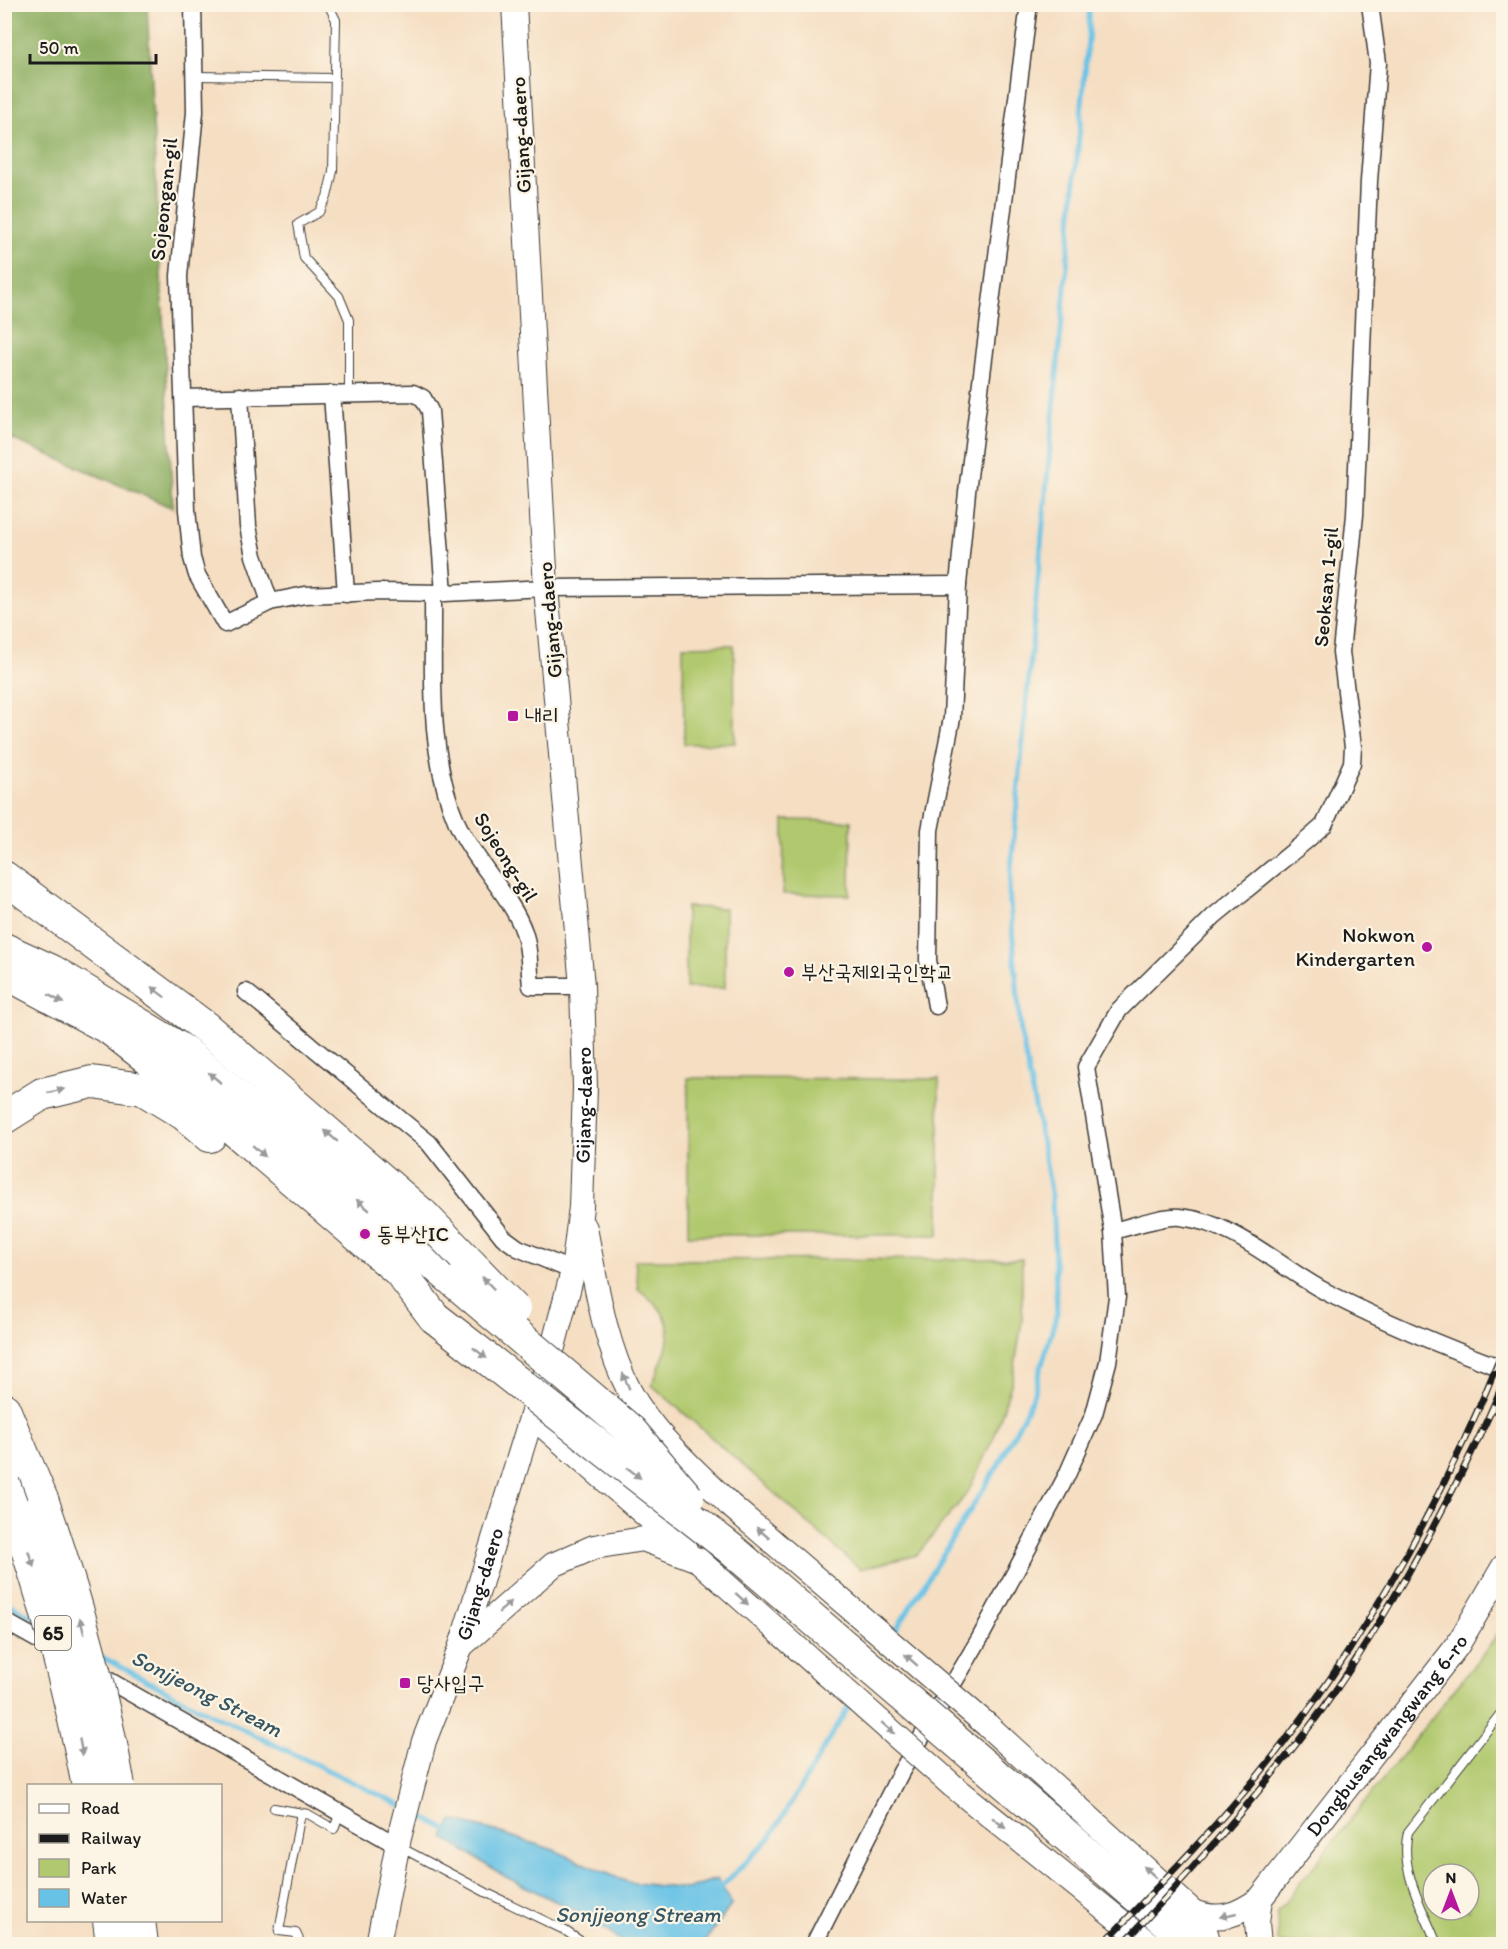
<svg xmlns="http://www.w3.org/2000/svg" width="1508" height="1949" viewBox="0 0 1508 1949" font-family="Itim,'Poor Story',sans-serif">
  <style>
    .green { fill: #b1c96e; stroke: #667245; stroke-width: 1.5; fill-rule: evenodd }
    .forest { fill: #8cad61; stroke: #54643e; stroke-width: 1.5 }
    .water { fill: #68c2e6; stroke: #426f81; stroke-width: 1.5 }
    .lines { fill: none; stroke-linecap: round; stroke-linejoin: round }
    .stream { stroke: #68c2e6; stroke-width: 5 }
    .lane-casing { stroke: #3d3935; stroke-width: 10 }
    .street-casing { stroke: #3d3935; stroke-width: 19 }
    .secondary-casing { stroke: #3d3935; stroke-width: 26 }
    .highway-casing { stroke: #3d3935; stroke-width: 34 }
    .lane { stroke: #fff; stroke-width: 8 }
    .street { stroke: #fff; stroke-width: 16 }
    .secondary { stroke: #fff; stroke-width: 24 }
    .highway { stroke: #fff; stroke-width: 32 }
    .rail-casing { stroke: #1c1c1c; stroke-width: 7 }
    .rail { stroke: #fcf5e5; stroke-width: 4.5; stroke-dasharray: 14; stroke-linecap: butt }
    .secondary-bridge-casing { stroke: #3d3935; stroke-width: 26; stroke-linecap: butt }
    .highway-bridge-casing { stroke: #3d3935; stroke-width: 34; stroke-linecap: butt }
    .secondary-bridge { stroke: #fff; stroke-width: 24 }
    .highway-bridge { stroke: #fff; stroke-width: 32 }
    .oneway { fill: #999 }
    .poi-dot { fill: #b5179e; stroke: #fcf5e5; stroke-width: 2 }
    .labels { text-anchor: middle; stroke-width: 4.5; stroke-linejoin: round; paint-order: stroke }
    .shield { fill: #fcf5e5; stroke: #5f5d58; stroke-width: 1.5 }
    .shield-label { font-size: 20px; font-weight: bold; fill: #1c1c1c }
    .street-label { font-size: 21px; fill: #1c1c1c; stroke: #fcf5e5 }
    .poi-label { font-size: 21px; fill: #1c1c1c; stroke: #fcf5e5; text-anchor: start }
    .water-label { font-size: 22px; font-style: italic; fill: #375663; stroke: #fcf5e5 }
  </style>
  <rect width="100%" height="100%" fill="#fcf5e5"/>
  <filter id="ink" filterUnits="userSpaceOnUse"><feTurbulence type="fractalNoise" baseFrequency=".0167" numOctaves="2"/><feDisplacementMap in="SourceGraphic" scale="12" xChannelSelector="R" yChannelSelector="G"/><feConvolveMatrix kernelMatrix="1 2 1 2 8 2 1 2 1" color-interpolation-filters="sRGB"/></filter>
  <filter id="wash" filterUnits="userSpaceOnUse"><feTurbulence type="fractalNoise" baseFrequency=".008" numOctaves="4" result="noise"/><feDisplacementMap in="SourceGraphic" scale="24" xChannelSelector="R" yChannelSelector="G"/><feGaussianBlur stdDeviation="1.35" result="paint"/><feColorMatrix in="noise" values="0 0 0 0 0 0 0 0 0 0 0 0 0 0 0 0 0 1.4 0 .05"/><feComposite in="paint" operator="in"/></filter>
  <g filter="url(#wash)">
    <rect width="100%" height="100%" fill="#f5dec2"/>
    <g class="green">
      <polygon points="734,645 735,743 684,744 683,646"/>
      <polygon points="784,820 851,821 850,895 783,894"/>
      <polygon points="686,907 725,908 725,988 686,988"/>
      <polygon points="688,1078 939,1079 939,1235 688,1235"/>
      <path d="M1022 1259V1321L1013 1378 996 1432 968 1492 917 1555 860 1569 652 1385C670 1340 683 1322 638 1289L635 1260Z"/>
      <path d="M1503 1623V1944H1282L1278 1941 1277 1912 1493 1641ZM1433 1874H1469V1910H1433Z"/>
    </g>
    <polygon class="forest" points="5,4 147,5 173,508 5,436"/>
    <polygon class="water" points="452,1820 492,1830 554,1850 627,1882 686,1889 717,1879 732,1904 703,1944 624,1944 590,1918 506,1877 444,1838"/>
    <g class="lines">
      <g class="stream">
        <polyline points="4,1601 37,1620"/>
        <polyline points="892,1636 999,1464 1032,1399 1057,1313 1052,1196 1021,1033 1009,891 1089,29 1089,4"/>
        <polyline points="102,1657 205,1711 400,1805"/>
        <polyline points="411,1811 453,1833"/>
        <polyline points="718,1890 770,1838 851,1703"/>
      </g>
    </g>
  </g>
  <g filter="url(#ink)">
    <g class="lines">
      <g class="lane-casing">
        <g id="lane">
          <polyline points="328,4 336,20 333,171 327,197 319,212 298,224 304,258 339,296 349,320 349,394"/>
          <polyline points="196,76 334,78"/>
          <polyline points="274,1808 308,1814 334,1829 340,1812"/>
          <polyline points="301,1813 279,1931 296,1933 301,1944"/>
          <polyline points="400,1847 487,1893 564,1930 585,1944"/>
          <path d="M1437 1944C1423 1909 1399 1870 1408 1832L1504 1709"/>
        </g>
      </g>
      <g class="street-casing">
        <g id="street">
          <polyline points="193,4 195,112 179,276 187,510 192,558 197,575 225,624 270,602 305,595 378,592 444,593 546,588 958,585"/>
          <polyline points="332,394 346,594"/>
          <polyline points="240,396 248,526 254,556 270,602"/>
          <polyline points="184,398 413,393 423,398 430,411 444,593"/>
          <path d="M433 593C434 669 426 751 457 823 473 860 511 895 524 932 530 949 529 968 531 986H582"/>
          <polyline points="246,992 429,1143 503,1237 518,1248 573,1271"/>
          <polyline points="936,1006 928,960 930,830 952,718 958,585 967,492 1029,4"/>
          <path d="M1113 1231C1130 1227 1165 1215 1180 1217 1237 1223 1279 1268 1328 1293 1385 1322 1444 1347 1504 1369"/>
          <polyline points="4,1621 56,1650"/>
          <polyline points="94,1672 398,1846"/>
          <polyline points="814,1944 901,1772 980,1638 1066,1477 1094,1414 1108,1362 1117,1297 1113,1231 1086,1067 1119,1010 1214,916 1307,840 1324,825 1352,763 1353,747 1341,652 1355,515 1369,181 1378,63 1370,4"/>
        </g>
      </g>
      <g class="secondary-casing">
        <g id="secondary">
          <path d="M585 1228C596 1283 604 1342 630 1392 654 1436 695 1470 730 1505"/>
          <polyline points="533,1417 685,1549"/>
          <polyline points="461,1646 553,1565 594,1547 643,1539 698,1560"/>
          <polyline points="987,1725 1193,1912 1204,1927 1209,1944"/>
          <polyline points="953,1786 1149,1944"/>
          <path id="s1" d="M1193 1912C1221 1922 1237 1915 1260 1899L1457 1646 1504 1566"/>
          <path id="s2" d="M378 1944 399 1838 424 1741 461 1646 553 1347 573 1271 581 1207 585 1087 582 986 546 588 514 4"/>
          <polyline points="1259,1944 1257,1923 1260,1899"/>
        </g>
      </g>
      <g class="highway-casing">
        <g id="highway">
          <polyline points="4,877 205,1027 423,1215"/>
          <polyline points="4,949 52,971 185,1052 456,1283"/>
          <polyline points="4,972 110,1029 183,1086 399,1271 434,1317"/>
          <polyline points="4,1118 42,1094 92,1082 143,1089 184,1114 210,1136"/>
          <polyline points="4,1409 43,1502"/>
          <polyline points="1061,1831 1192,1944"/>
          <polyline points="109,1920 112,1944"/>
          <polyline points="139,1920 142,1944"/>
        </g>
      </g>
      <use href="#lane" class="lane"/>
      <use href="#street" class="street"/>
      <use href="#secondary" class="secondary"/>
      <use href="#highway" class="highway"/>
      <g class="rail-casing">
        <g id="rail">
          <path d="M1103 1944C1156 1888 1211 1833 1260 1773 1363 1646 1443 1500 1504 1348"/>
          <path d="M1123 1944C1187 1875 1250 1805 1307 1730 1353 1670 1392 1603 1428 1537 1455 1486 1482 1435 1504 1381"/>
        </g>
      </g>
      <use href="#rail" class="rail"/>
      <g class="secondary-bridge-casing">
        <g id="secondary-bridge">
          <polyline points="730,1505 987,1725"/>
          <polyline points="698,1560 953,1786"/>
        </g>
      </g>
      <g class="highway-bridge-casing">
        <g id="highway-bridge">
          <polyline points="423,1215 514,1309"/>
          <polyline points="456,1283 631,1431 688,1498"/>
          <polyline points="434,1317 731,1549 1061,1831"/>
          <path d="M4 1484C41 1582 68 1683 88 1786"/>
          <path d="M43 1502C75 1594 102 1689 119 1786"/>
        </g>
      </g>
      <use href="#secondary-bridge" class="secondary-bridge"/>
      <use href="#highway-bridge" class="highway-bridge"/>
    </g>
    <defs><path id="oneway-solid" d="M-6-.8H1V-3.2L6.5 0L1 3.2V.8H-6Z" transform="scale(1.5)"/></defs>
    <g class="oneway">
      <use href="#oneway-solid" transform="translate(158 992) rotate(-143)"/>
      <use href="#oneway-solid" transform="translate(56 999) rotate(29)"/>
      <use href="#oneway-solid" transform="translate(215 1078) rotate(-140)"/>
      <use href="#oneway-solid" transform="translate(56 1091) rotate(-13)"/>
      <use href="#oneway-solid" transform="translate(331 1136) rotate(-139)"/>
      <use href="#oneway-solid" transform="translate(259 1151) rotate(41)"/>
      <use href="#oneway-solid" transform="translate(363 1205) rotate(-140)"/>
      <use href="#oneway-solid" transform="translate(488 1283) rotate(-134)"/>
      <use href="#oneway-solid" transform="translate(480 1353) rotate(38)"/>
      <use href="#oneway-solid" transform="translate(626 1381) rotate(-113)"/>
      <use href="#oneway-solid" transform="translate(634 1473) rotate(38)"/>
      <use href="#oneway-solid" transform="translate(763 1533) rotate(-139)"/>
      <use href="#oneway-solid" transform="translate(31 1559) rotate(71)"/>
      <use href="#oneway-solid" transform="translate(742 1599) rotate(42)"/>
      <use href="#oneway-solid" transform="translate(505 1607) rotate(-41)"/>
      <use href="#oneway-solid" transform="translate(82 1626) rotate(-105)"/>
      <use href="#oneway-solid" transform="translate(911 1660) rotate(-139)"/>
      <use href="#oneway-solid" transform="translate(888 1728) rotate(41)"/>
      <use href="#oneway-solid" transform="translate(81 1747) rotate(79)"/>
      <use href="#oneway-solid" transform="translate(999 1823) rotate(39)"/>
      <use href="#oneway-solid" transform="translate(1150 1872) rotate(-138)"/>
      <use href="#oneway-solid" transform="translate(1228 1915) rotate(167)"/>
    </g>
  </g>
  <g class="poi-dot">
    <rect x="507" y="710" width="12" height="12" rx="3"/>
    <circle cx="1427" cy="947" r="6"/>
    <circle cx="789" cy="972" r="6"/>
    <circle cx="365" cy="1234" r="6"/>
    <rect x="399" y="1677" width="12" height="12" rx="3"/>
  </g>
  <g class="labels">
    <rect class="shield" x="35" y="1616" width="36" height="34" rx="4.5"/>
    <g class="shield-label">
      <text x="53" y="1640">65</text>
    </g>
    <g class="street-label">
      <text transform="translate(521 135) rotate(-93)" y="7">Gijang-daero</text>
      <text transform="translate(164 199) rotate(-84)" y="7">Sojeongan-gil</text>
      <text transform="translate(1326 587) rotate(-85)" y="7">Seoksan 1-gil</text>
      <text transform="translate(550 620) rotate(-95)" y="7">Gijang-daero</text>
      <text transform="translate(506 857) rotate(58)" y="7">Sojeong-gil</text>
      <text dy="7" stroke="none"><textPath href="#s2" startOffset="868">Gijang-daero</textPath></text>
      <text dy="7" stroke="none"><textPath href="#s2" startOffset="375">Gijang-daero</textPath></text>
      <text dy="7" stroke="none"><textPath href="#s1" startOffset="279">Dongbusangwangwang 6-ro</textPath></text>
    </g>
    <g class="poi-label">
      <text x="525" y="723">내리</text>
      <text x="1415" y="942" text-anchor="end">Nokwon<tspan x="1415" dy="24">Kindergarten</tspan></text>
      <text x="801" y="979">부산국제외국인학교</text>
      <text x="377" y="1241">동부산IC</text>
      <text x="417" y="1690">당사입구</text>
    </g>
    <g class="water-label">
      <text transform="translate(207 1693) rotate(27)" y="8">Sonjjeong Stream</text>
      <text x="638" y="1922">Sonjjeong Stream</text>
    </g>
  </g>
  <rect width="1508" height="1949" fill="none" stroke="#fcf5e5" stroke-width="24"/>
  <rect x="27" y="1784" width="195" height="138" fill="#fcf5e5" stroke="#a29e95" stroke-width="1.5"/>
  <rect x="39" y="1804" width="30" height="9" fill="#ffffff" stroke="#a29e95" stroke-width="1.5"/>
  <text x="81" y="1814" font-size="18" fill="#1c1c1c">Road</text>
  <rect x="39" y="1834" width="30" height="9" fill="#1c1c1c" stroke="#a29e95" stroke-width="1.5"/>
  <text x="81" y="1844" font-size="18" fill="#1c1c1c">Railway</text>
  <rect x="39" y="1859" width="30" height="18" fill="#b1c96e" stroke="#a29e95" stroke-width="1.5"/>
  <text x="81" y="1874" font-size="18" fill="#1c1c1c">Park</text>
  <rect x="39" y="1889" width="30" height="18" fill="#68c2e6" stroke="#a29e95" stroke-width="1.5"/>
  <text x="81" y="1904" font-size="18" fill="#1c1c1c">Water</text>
  <g transform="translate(1451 1892)"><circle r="28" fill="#fcf5e5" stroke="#a29e95" stroke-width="1.5"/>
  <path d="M0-4.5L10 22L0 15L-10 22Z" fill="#b5179e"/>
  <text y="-9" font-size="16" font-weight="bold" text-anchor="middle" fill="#1c1c1c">N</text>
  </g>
  <path d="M30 54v9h126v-9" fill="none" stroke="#1c1c1c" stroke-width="3"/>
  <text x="39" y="54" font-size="18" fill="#1c1c1c" stroke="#fcf5e5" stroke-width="4.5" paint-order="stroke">50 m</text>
</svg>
